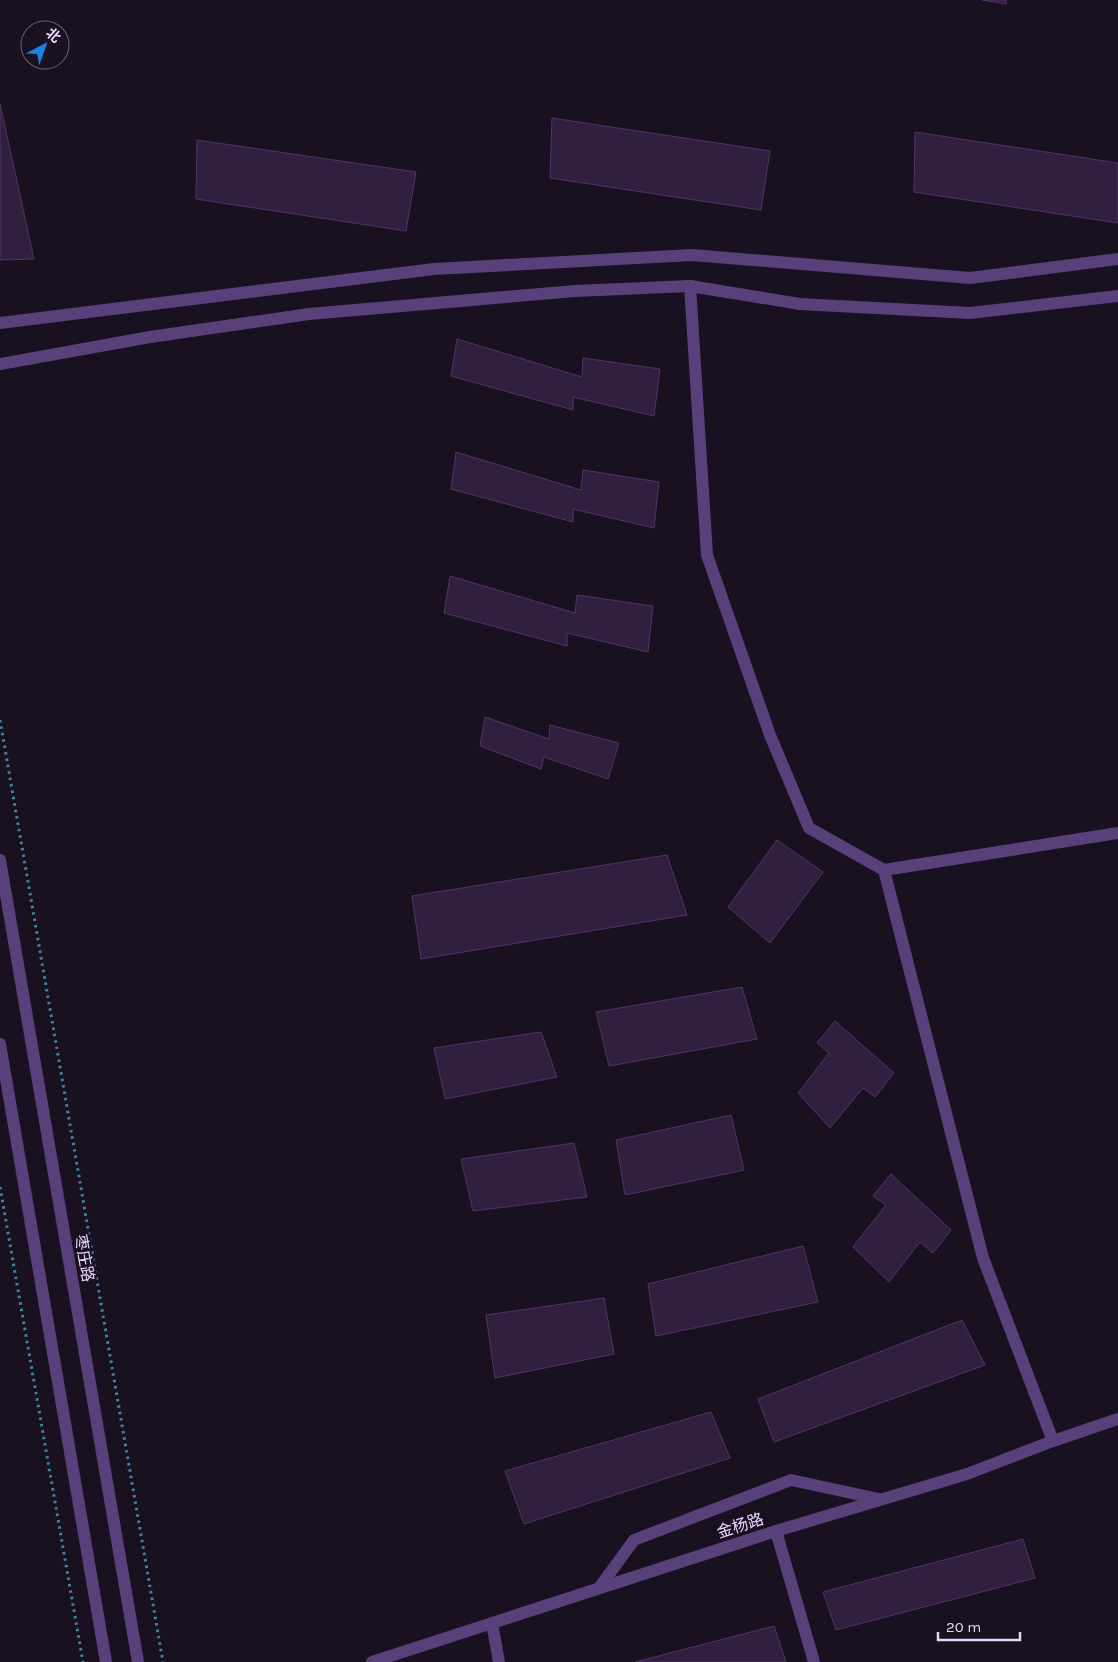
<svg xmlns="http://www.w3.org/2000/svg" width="1118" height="1662" viewBox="0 0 1118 1662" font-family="Karla,'Noto Sans SC',sans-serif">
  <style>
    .building { fill: #311f3f; stroke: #513468 }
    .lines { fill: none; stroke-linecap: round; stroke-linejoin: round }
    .path { stroke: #3e85a5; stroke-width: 3; stroke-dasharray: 2.5 4; stroke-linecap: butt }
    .minor { stroke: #58417a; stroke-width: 12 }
    .labels { text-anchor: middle; stroke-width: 4.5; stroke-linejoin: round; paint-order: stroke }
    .street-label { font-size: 16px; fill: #e7d5fa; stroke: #191020 }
  </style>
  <rect width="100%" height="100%" fill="#191020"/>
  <g class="building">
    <polygon points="982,0 1006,0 1006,4"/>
    <polygon points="0,104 34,259 0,260"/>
    <polygon points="552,118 770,151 761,210 550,178"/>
    <polygon points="915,132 1118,163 1118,223 914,192"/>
    <polygon points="197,140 416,172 406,231 196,199"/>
    <polygon points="457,339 582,377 583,358 660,369 654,416 573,397 573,410 451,376"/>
    <polygon points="456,452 581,490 583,470 659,482 654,528 573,509 573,522 451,489"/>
    <polygon points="450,576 575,613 577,595 653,606 648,652 567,633 567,646 444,613"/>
    <polygon points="485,717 549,739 550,725 619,743 608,779 544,757 541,769 480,746"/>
    <polygon points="777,840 823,872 770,943 728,907"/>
    <polygon points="667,855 687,915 421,959 412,896"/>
    <polygon points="742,987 757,1039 609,1066 596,1012"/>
    <polygon points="835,1021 894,1073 875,1097 863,1088 830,1128 798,1093 829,1053 817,1043"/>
    <polygon points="541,1032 557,1077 445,1099 434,1048"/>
    <polygon points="731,1115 744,1170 625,1195 616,1140"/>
    <polygon points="574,1143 587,1197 473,1211 461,1159"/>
    <polygon points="891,1174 951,1230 933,1253 920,1242 889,1282 853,1247 886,1205 873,1196"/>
    <polygon points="803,1246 818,1302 656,1336 648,1284"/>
    <polygon points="604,1298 614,1354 495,1378 486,1315"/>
    <polygon points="962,1320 985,1365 774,1442 758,1399"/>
    <polygon points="711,1412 730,1458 524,1524 505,1471"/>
    <polygon points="1023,1539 1035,1578 836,1630 823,1592"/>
    <polygon points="774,1626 786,1662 635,1662"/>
  </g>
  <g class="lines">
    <g class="path">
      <polyline points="0,720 163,1662"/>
      <polyline points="0,1187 83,1662"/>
    </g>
    <g class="minor">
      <polyline points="690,286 707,555 770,735 809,828 884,870 983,1258 1053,1441"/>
      <polyline points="0,323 434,269 692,255 970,278 1118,259"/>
      <polyline points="0,364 150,337 309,314 575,291 690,286 800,304 970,313 1118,296"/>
      <polyline points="0,860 138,1662"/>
      <polyline points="884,870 1118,833"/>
      <polyline points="0,1044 106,1662"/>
      <polyline points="776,1531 814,1662"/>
      <polyline points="599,1588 634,1540 791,1480 879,1499"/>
      <polyline points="492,1623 499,1662"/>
      <polyline points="372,1662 776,1531 967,1474 1053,1441 1118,1419"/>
    </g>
  </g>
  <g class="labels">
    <g class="street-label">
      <text transform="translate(85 1258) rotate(80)" y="6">枣庄路</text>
      <text transform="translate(740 1525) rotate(-18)" y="6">金杨路</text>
    </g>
  </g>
  <g transform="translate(45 45) rotate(41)"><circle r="24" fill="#191020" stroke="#6b5f77"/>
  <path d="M0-4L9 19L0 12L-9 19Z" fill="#1d83de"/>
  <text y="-8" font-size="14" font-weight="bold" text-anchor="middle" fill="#e7d5fa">北</text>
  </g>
  <path d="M938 1632v8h82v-8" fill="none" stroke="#e7d5fa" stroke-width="2.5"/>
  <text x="946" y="1632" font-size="15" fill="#e7d5fa" stroke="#191020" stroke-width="4" paint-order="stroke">20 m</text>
</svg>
